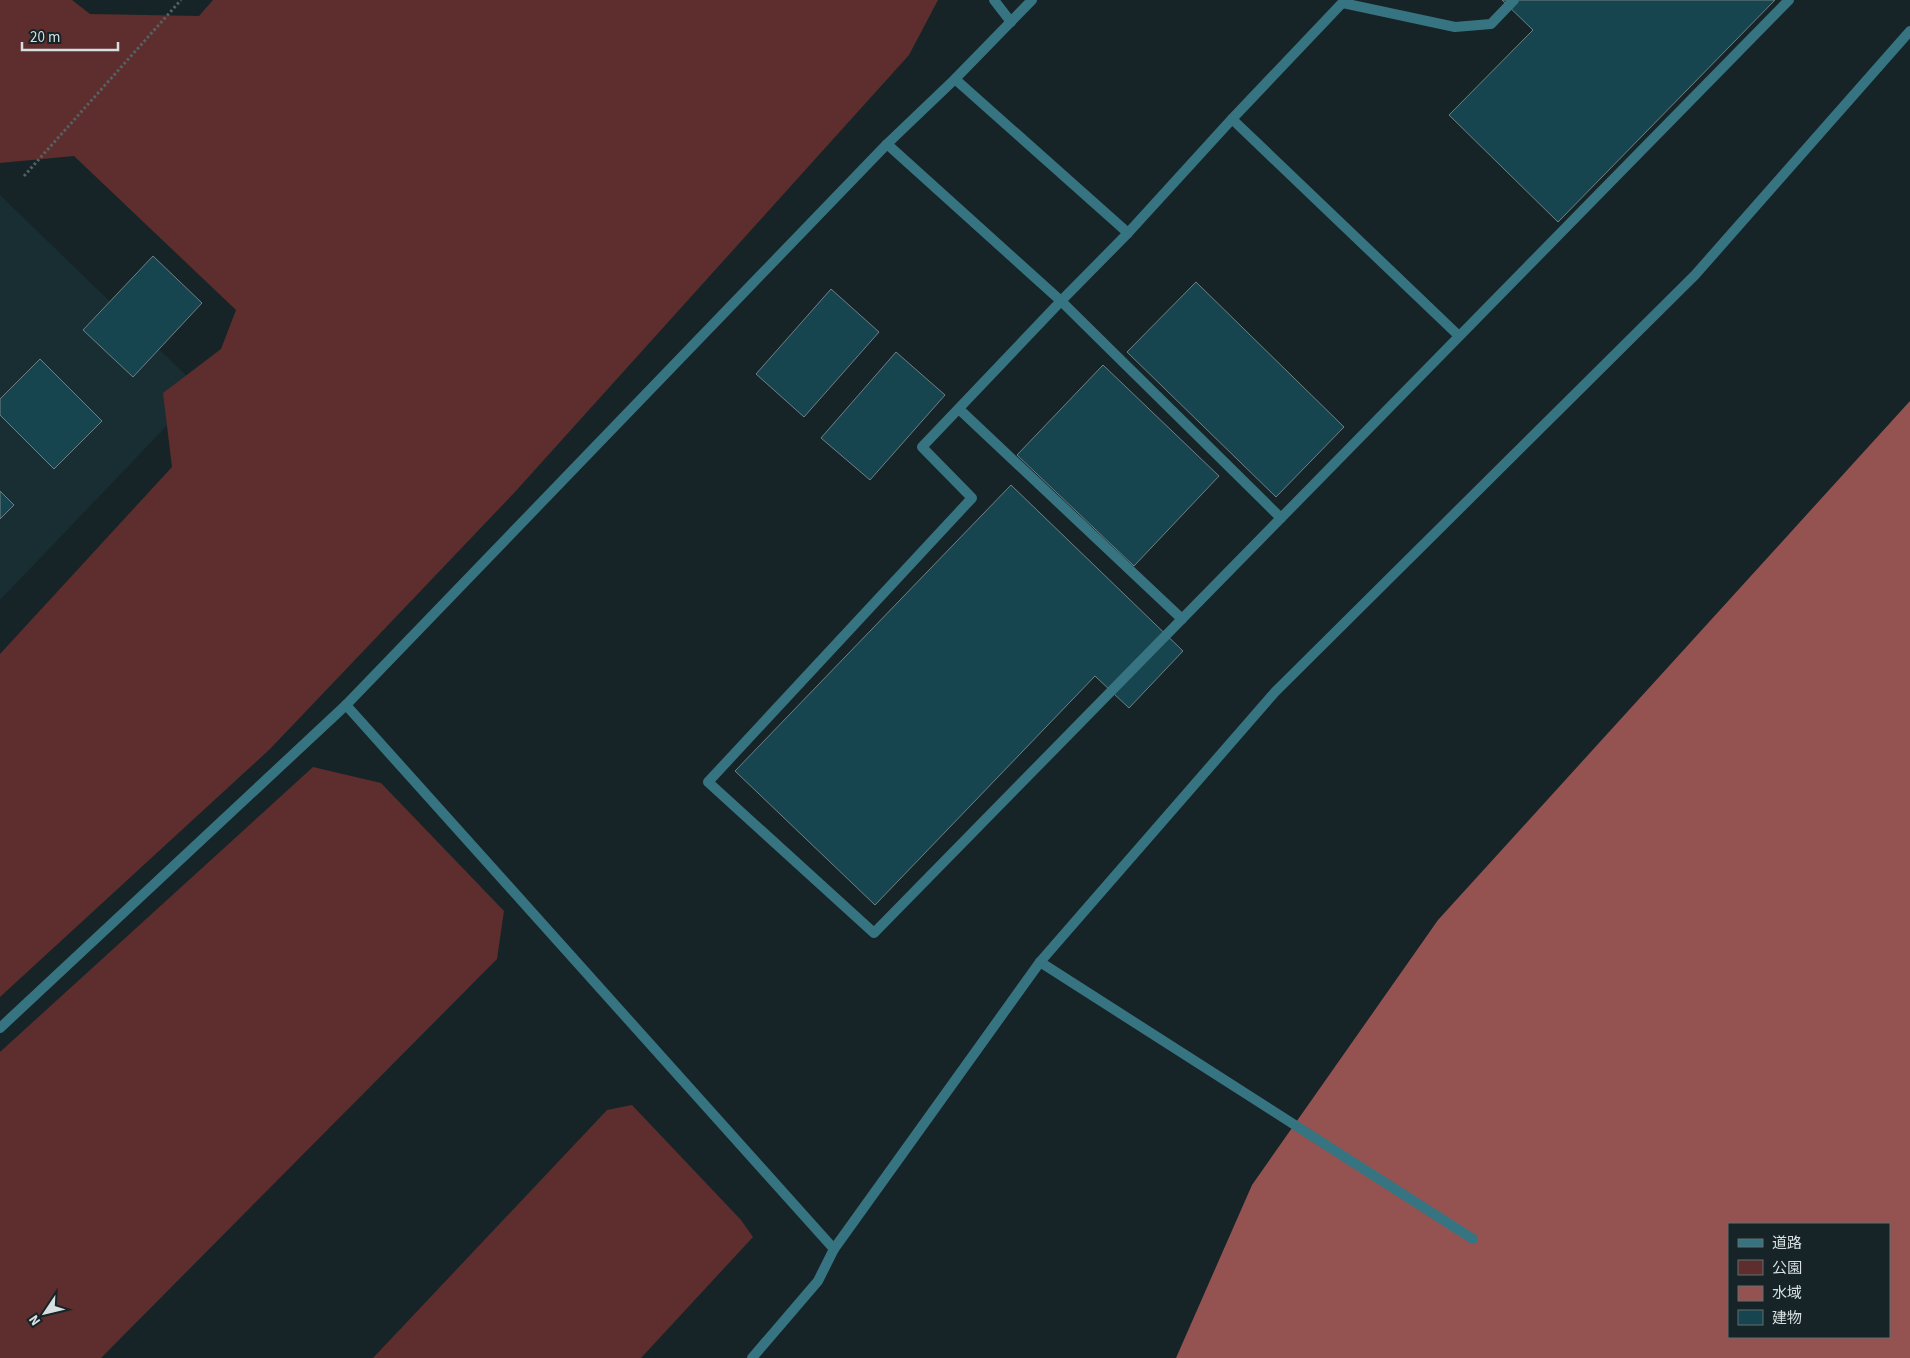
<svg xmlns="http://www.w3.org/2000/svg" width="1910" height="1358" viewBox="0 0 1910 1358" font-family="'Source Sans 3','Noto Sans JP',sans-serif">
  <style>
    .built { fill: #182e33 }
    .green { fill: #5d2e2d }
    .water { fill: #945351; fill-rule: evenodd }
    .building { fill: #17454f; stroke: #708084 }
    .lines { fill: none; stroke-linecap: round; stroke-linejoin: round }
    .path { stroke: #556164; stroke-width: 3; stroke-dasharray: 2.5 2.5; stroke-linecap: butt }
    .service { stroke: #377481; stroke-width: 10 }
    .minor { stroke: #377481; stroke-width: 10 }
    .tertiary { stroke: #377481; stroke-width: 10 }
  </style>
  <rect width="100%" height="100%" fill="#162427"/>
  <polygon class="built" points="0,195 201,390 0,600"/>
  <g class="green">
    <polygon points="0,0 72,0 90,14 199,16 213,0 938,0 909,55 514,493 270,749 0,997 0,654 172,467 163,393 221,349 236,310 74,156 0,163"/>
    <polygon points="313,767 381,783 504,911 497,959 101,1358 0,1358 0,1052"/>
    <polygon points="632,1105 741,1220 753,1237 641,1358 373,1358 607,1110"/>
  </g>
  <path class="water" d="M1910 401V1358H1176L1252 1185 1438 920ZM1729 1224H1889V1337H1729Z"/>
  <g class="building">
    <polygon points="1502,0 1775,0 1558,222 1449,115 1533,30"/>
    <polygon points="153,256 202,303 133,377 83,330"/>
    <polygon points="1196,282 1344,427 1276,497 1127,352"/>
    <polygon points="831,289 879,332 804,417 756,374"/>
    <polygon points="896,352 945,395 870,480 821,438"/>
    <polygon points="40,359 102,421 54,469 0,415 0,399"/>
    <polygon points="1103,365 1219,476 1134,566 1017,455"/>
    <polygon points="1011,485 1183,651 1129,708 1095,676 875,905 735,771"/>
    <polygon points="0,491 14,505 0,519"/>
  </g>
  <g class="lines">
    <polyline class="path" points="24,176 181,0"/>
    <g class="service">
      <polyline points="1345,0 1232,119 1128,233 1061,301 922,447 972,498 708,782 874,933 1789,0"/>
      <polyline points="1343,3 1455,27 1491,24 1514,0"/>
      <polyline points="955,79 1128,233"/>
      <polyline points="1232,119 1459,336"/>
      <polyline points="887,144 1061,301 1281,518"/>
      <polyline points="959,409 1182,619"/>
      <polyline points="346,705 834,1249 818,1281 752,1358"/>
      <polyline points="1040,962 1473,1239"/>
      <polyline points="834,1249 1040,962 1275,692 1695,275 1910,31"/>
    </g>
    <g class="minor">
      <polyline points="994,0 1011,22"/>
      <polyline points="0,1028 346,705"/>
    </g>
    <polyline class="tertiary" points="346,705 887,144 955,79 1032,0"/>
  </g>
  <rect x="1728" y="1223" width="162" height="115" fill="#162427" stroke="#636f71"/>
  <rect x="1738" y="1239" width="25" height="8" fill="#377481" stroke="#636f71"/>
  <text x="1772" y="1248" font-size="15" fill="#d7dfe1">道路</text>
  <rect x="1738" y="1260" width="25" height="15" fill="#5d2e2d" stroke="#636f71"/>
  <text x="1772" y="1273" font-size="15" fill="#d7dfe1">公園</text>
  <rect x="1738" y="1286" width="25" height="15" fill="#945351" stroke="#636f71"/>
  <text x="1772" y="1298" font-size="15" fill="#d7dfe1">水域</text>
  <rect x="1738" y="1310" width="25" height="15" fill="#17454f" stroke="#636f71"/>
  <text x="1772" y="1323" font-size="15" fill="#d7dfe1">建物</text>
  <g transform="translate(45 1313) rotate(235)" stroke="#162427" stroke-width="4" paint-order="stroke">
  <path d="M0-4L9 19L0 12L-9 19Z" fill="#d7dfe1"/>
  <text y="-8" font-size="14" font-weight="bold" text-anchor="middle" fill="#d7dfe1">N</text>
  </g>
  <path d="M22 42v8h96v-8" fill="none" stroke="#d7dfe1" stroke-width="2.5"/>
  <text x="30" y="42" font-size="15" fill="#d7dfe1" stroke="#162427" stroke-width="4" paint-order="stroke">20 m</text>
</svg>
